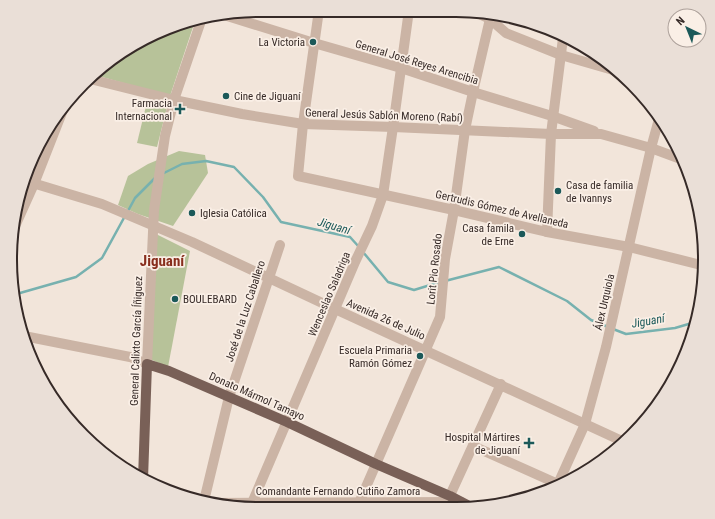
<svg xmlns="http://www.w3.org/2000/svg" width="715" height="519" viewBox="0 0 715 519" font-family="'Roboto Condensed',sans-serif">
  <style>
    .green { fill: #b7c299 }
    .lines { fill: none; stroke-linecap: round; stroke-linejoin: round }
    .stream { stroke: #77b1af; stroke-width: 2.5 }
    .minor { stroke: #cbb4a5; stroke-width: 10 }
    .major { stroke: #796057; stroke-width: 10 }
    .poi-dot { fill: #1b5959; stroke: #faefe6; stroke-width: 1.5 }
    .labels { text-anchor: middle; stroke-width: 3.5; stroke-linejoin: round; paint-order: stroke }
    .poi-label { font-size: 11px; fill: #362a27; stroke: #faefe6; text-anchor: end }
    .street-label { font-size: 11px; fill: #362a27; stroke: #faefe6 }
    .water-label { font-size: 12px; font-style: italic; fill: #1b5959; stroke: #faefe6 }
    .district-label { font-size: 15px; font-weight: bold; fill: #882e1d; stroke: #faefe6 }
    .rim { fill: none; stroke: #362a27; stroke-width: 2 }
  </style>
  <rect width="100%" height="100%" fill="#f2e5da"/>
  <g class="green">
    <polygon points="196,18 170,96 95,75 121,52"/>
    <polygon points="147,102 167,107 157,147 137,143"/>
    <polygon points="179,151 205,155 208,173 173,226 138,214 118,205 128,176 148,164"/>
    <polygon points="154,233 190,251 168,367 150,359"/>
  </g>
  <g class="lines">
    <g class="stream">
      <polyline points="162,174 182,164 206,161 234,167 263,197 281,222 350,237 359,247"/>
      <polyline points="128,211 135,198 155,178"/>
      <polyline points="363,252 388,282 414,290 440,282"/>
      <polyline points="445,281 499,267 567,301 591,320 608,327"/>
      <polyline points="13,295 76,277 102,258 125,216"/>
      <polyline points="613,329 626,334 675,328 692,323"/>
    </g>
    <g class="minor">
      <polyline points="319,10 303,124 298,176 454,210 547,232 629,247 701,265"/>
      <polyline points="477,13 490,19 506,33 561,55 613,70"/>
      <polyline points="224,15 314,43 401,68 473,92 552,116 594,131"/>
      <polyline points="90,79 174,100 242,114 303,124 393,127 551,134 601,134 651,148 678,158"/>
      <polyline points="26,181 102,204 192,242 335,309 622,441"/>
      <polyline points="547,232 551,134 563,38"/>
      <polyline points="12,233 34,184 65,105"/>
      <polyline points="24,336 130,357 147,364 154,210 165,136 174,100 202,18"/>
      <polyline points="473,446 558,484"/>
      <polyline points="557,486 585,424 606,347 651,148 659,119"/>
      <polyline points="174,493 181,496"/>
      <polyline points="204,501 229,397 280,245"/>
      <polyline points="447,502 501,384"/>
      <polyline points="214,503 461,502"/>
      <polyline points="252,508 252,503 355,262 372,226 383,195 393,127 409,10"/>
      <polyline points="359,508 359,503 440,317 445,259 454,210 465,130 473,92 490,19"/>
    </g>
    <polyline class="major" points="143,479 147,364 169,371 287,422 376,464 450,496 471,507"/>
  </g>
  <g class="poi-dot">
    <circle cx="313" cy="42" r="4"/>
    <circle cx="226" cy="96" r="4"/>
    <path d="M178 103h4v4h4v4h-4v4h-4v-4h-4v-4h4z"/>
    <circle cx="558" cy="191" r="4"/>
    <circle cx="192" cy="213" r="4"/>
    <circle cx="522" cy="234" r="4"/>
    <circle cx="175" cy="299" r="4"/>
    <circle cx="420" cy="356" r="4"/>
    <path d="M527 437h4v4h4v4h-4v4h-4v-4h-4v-4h4z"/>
  </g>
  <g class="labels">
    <g class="poi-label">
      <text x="305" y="46">La Victoria</text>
      <text x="234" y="100" text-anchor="start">Cine de Jiguaní</text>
      <text x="172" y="107">Farmacia<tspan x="172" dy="13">Internacional</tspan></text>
      <text x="566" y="189" text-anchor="start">Casa de familia<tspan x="566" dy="13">de Ivannys</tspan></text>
      <text x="200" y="217" text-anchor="start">Iglesia Católica</text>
      <text x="514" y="232">Casa famila<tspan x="514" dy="13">de Erne</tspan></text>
      <text x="183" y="303" text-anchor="start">BOULEBARD</text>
      <text x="412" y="354">Escuela Primaria<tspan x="412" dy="13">Ramón Gómez</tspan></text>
      <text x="520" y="441">Hospital Mártires<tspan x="520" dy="13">de Jiguaní</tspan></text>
    </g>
    <g class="street-label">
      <text transform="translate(417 62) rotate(17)" y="4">General José Reyes Arencibia</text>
      <text transform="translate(384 115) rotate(2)" y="4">General Jesús Sablón Moreno (Rabí)</text>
      <text transform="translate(502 209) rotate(13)" y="4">Gertrudis Gómez de Avellaneda</text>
      <text transform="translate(434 269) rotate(-84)" y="4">Lorit Pio Rosado</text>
      <text transform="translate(329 294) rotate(-67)" y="4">Wenceslao Saladriga</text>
      <text transform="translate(604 302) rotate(-77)" y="4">Álex Urquiola</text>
      <text transform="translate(245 311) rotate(-72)" y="4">José de la Luz Caballero</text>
      <text transform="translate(386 319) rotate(24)" y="4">Avenida 26 de Julio</text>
      <text transform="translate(136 341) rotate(-88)" y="4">General Calixto García Íñiguez</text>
      <text transform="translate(257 396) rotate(24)" y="4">Donato Mármol Tamayo</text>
      <text x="338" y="495">Comandante Fernando Cutiño Zamora</text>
    </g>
    <g class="water-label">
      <text transform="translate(334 226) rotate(16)" y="4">Jiguaní</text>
      <text transform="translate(648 321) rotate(-10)" y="4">Jiguaní</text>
    </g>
    <g class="district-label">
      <text x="162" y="266">Jiguaní</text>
    </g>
  </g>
  <path d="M0 0H715V519H0ZM259 17H456A242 242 0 0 1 698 259V260A242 242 0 0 1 456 502H259A242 242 0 0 1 17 260V259A242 242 0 0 1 259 17Z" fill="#eadfd7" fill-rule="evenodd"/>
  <path class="rim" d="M259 17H456A242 242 0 0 1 698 259V260A242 242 0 0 1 456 502H259A242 242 0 0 1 17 260V259A242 242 0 0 1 259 17Z"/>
  <g transform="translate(687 28) rotate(317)"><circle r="19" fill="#faefe6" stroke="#aca09a"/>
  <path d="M0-3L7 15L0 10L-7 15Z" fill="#1b5959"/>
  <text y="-6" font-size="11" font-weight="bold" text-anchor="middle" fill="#362a27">N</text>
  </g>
</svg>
